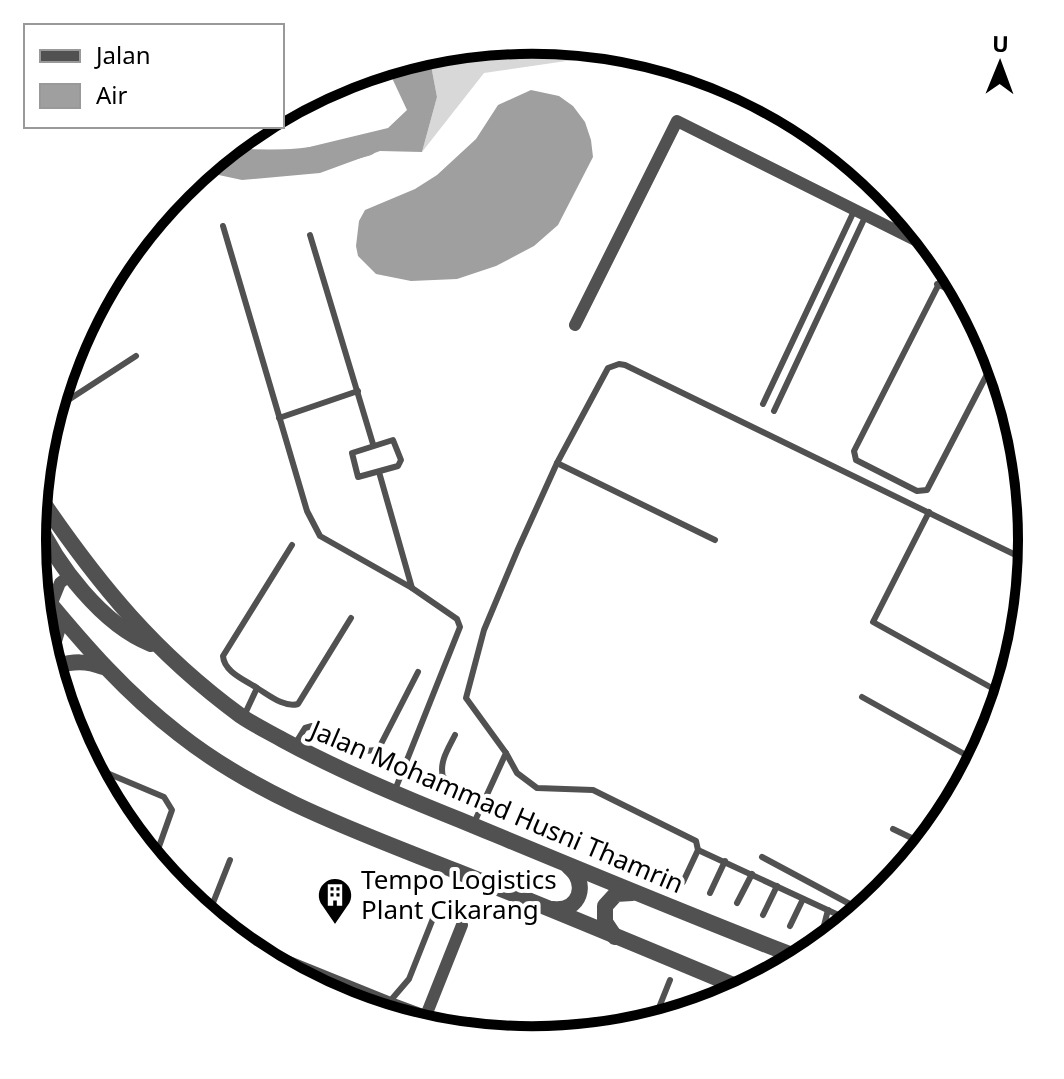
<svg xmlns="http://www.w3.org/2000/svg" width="1064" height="1079" viewBox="0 0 1064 1079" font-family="'Noto Sans',sans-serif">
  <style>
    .green { fill: #d8d8d8 }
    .water { fill: #9f9f9f }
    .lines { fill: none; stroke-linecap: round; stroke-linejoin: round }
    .river { stroke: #9f9f9f; stroke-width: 20 }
    .path { stroke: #737373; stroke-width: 2; stroke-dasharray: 2 4; stroke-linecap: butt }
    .service { stroke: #515151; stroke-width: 6 }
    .minor { stroke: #515151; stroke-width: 12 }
    .tertiary { stroke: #515151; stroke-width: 16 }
    .labels { text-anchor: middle; stroke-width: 8; stroke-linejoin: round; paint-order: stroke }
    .street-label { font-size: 26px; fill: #000; stroke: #fff }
    .poi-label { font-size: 26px; fill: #000; stroke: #fff; text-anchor: start }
    .rim { fill: none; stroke: #000; stroke-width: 10 }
  </style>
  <rect width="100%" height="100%" fill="#fff"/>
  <polygon class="green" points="532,40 583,50 580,59 484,73 422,152 437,97 430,60"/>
  <g class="water">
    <polygon points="430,60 437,97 422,152 380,151 320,173 242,180 200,171 233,149 297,150 388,128 407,110 392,78 384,69"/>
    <polygon points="531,90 559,96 573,106 585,122 591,140 593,157 558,225 534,246 496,266 457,279 411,281 376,274 358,256 356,246 359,221 365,210 415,189 437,175 476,139 498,105"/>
  </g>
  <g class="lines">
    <path class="river" d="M216 161C267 160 318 161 367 146"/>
    <path class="path" d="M282 124C303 117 322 105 331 84"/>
    <g class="service">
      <polyline points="223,226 307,511 320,536 412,588 379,472"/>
      <polyline points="899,231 906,217"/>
      <polyline points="310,235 373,444"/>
      <polyline points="944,274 854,451 856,460 917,491 927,490 996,357"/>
      <polyline points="937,284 957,293"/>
      <polyline points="763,404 855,209"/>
      <polyline points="59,406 136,356"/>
      <polyline points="774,411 866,215"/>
      <polyline points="279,418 358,391"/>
      <polygon points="393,440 401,460 398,466 358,477 352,453"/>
      <polyline points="557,463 715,540"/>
      <polyline points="929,512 873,622 1001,693"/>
      <path d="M257 688C269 695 284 708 298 704L351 618"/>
      <polyline points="862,697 975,760"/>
      <path d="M243 718 257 688C245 680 224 672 223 656L292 545"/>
      <path d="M455 735C448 749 439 762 443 777L483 801"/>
      <polyline points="77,741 81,732"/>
      <polyline points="295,744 305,728 312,726 366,751 375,750 381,744 418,672"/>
      <polyline points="506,753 517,773 537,788 593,790 696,841 698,850 683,882"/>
      <polyline points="95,768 164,797 172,810 156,855"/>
      <polyline points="395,790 460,627 457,619 412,588"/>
      <polyline points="474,823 506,753 466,698 484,630 518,549 557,463 608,368 619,364 625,365 1028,561"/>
      <polyline points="893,829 920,842"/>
      <polyline points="698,850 847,919"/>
      <polyline points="762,857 861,910"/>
      <polyline points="710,893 725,861"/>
      <polyline points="737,903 752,874"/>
      <polyline points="209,913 230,860"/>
      <polyline points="763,915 777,886"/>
      <polyline points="790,926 803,899"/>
      <polyline points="821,937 828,910"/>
      <polyline points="260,947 391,1000 409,979 434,916"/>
      <polyline points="387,1011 391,1000 426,1013"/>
      <polyline points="656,1015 670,980"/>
    </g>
    <g class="minor">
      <polyline points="575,325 677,121 925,245"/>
      <polyline points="47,615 60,583 70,575"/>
      <polyline points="54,648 63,618"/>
      <polyline points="425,1018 462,925"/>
    </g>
    <g class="tertiary">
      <path d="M40 498C99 585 155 653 241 716 254 725 269 732 283 740 340 771 400 796 460 820 571 866 681 912 792 955"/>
      <path d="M36 518C56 565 103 625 151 644"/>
      <path d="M43 595C85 646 126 693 179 734 260 798 361 833 456 871 552 909 647 949 743 989"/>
      <path d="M57 666C74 661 86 661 103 667"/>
      <path d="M553 909C580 912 589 883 569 867"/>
      <polyline points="615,937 605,922 605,906 616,894 632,893"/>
    </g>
  </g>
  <defs>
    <g id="building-pin" transform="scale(1.8)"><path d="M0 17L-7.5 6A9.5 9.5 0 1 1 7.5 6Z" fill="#000" stroke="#fff"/><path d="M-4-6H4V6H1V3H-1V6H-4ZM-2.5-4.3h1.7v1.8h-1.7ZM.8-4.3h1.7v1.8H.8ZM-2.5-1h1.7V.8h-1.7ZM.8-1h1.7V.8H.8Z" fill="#fff"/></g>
  </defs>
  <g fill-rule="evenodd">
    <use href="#building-pin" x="335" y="895"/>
  </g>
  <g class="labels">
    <g class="street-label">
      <text transform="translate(497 807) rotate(23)" y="9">Jalan Mohammad Husni Thamrin</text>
    </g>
    <g class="poi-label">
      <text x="361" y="889">Tempo Logistics<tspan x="361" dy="30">Plant Cikarang</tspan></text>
    </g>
  </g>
  <path d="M0 0H1064V1079H0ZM46 540a486 486 0 1 1 972 0a486 486 0 1 1-972 0Z" fill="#fff" fill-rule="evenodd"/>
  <path class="rim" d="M46 540a486 486 0 1 1 972 0a486 486 0 1 1-972 0Z"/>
  <rect x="24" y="24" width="260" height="104" fill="#ffffff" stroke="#999999" stroke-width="2"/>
  <rect x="40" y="50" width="40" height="12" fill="#515151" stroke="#999999" stroke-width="2"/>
  <text x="96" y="64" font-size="24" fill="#000000">Jalan</text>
  <rect x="40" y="84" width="40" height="24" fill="#9f9f9f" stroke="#999999" stroke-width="2"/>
  <text x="96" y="104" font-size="24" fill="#000000">Air</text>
  <g transform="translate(1000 64) rotate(1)" stroke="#ffffff" stroke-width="6" paint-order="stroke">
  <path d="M0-6L14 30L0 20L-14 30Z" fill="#000000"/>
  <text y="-12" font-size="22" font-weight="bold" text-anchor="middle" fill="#000000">U</text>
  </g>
</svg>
